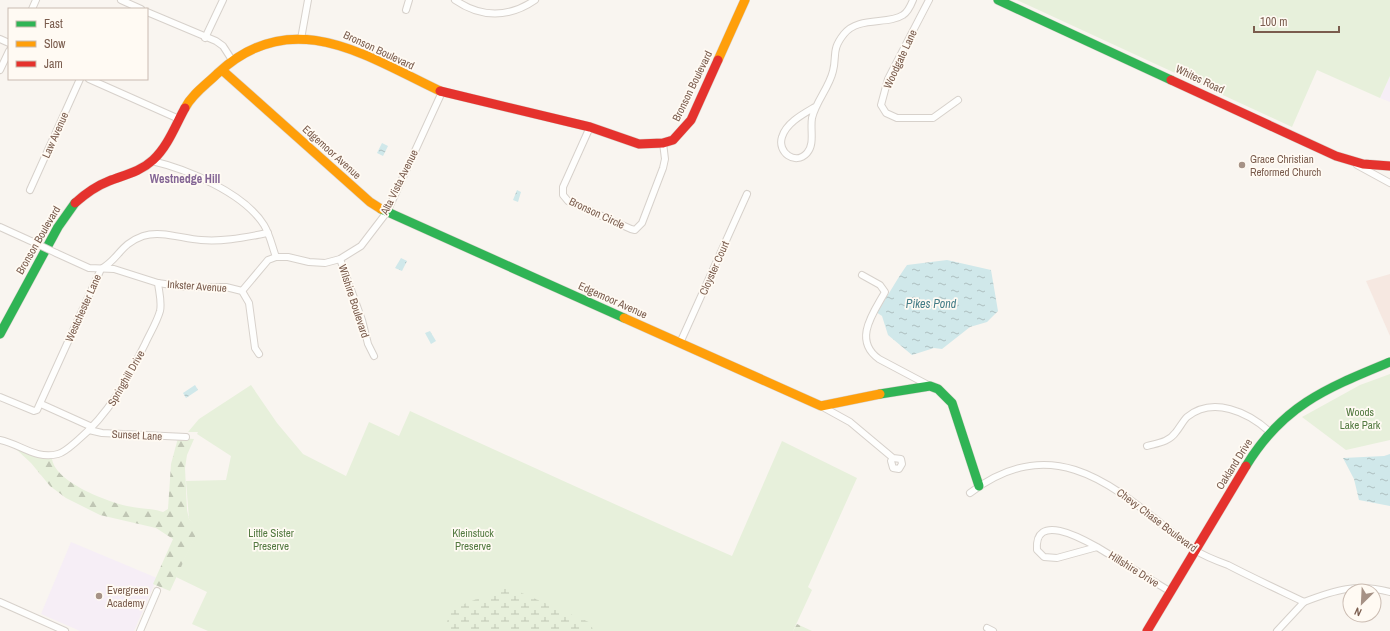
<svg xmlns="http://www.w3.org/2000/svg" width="1390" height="631" viewBox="0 0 1390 631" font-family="'Archivo Narrow',sans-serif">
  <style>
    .commercial { fill: #f6e8e1 }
    .education { fill: #f6eef6 }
    .green { fill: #e7f0db }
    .forest { fill: url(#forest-firs) }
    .wetland { fill: url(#wetland-marsh) }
    .water { fill: url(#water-ripples) }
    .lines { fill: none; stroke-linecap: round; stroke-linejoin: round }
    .street-casing { stroke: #d7d1cb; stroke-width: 8 }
    .fast-casing { stroke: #d9d2cb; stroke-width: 10 }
    .slow-casing { stroke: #d9d2cb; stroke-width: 10 }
    .jam-casing { stroke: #d9d2cb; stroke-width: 10 }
    .street { stroke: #fefefd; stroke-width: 6 }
    .fast { stroke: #30b455; stroke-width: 9 }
    .slow { stroke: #ff9f0a; stroke-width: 9 }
    .jam { stroke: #e5322d; stroke-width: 9 }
    .street-bridge-casing { stroke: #d7d1cb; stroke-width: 8; stroke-linecap: butt }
    .street-bridge { stroke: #fefefd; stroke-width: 6 }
    .poi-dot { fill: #a69286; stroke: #fffaf3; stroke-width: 1.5 }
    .labels { text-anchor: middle; stroke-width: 3.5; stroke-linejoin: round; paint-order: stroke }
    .street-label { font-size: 11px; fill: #7a5c4d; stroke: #fffaf3 }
    .poi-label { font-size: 11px; fill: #7a5c4d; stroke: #fffaf3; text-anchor: start }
    .park-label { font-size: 11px; fill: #537a41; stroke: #fffaf3 }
    .neighbourhood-label { font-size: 12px; font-weight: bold; fill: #846695; stroke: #fffaf3 }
    .water-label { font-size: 12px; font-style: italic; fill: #437c86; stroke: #fffaf3 }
  </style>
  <defs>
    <pattern id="forest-firs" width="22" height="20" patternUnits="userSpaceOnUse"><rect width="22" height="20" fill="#e7f0db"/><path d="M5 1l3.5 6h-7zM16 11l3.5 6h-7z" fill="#c0c6b4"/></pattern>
    <pattern id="wetland-marsh" width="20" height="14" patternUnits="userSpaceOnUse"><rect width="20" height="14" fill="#e7f0db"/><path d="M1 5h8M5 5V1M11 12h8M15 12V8" fill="none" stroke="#c0c6b4"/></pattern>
    <pattern id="water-ripples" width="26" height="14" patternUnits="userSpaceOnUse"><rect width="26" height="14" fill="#d0e8ea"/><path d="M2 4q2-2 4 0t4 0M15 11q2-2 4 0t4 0" fill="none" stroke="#aebfc0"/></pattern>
  </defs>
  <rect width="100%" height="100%" fill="#f9f5f0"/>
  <polygon class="commercial" points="1390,274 1390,336 1366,281"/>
  <g class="education">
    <polygon points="1390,76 1390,102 1380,98"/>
    <polygon points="71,542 157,578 134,631 80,631 41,614"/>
  </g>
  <g class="green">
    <polygon points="1017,0 1390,0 1390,76 1380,98 1317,70 1292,127"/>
    <polygon points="1390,374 1390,440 1346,450 1302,417 1360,385"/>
    <path d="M251 385 277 423 303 454 346 476 369 422 399 436 410 411C517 460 624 509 732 556L782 441 857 478 808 587 812 590 793 631H208L192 624 207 592 176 577 198 529 189 519 186 481 226 480 231 456 197 434 198 432H188L199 419Z"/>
  </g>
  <g class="forest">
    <path d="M178 438 194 439 187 455 185 468 187 510 189 519 199 528 170 591 153 584 173 539 156 528 100 515 66 498 50 486 31 463 17 450 18 447 51 455C52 459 53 464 55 467 67 486 106 501 127 506 139 509 151 508 163 512L168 509 171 464Z"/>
    <polygon points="797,624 812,631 793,631"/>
  </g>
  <polygon class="wetland" points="508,587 591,623 593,631 444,631 451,609"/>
  <g class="water">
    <polygon points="382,143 388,146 383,156 377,153"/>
    <polygon points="517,190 521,192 518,202 513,200"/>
    <polygon points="401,258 407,261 402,271 395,268"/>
    <path d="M947 260 991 270 998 311 987 322 970 327 942 349 934 348 912 355 888 335 882 316 876 312C888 297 896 280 907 265Z"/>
    <polygon points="430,331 436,341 431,344 425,333"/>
    <polygon points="195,385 198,390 186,398 183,393"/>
    <polygon points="1390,454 1390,506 1359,500 1354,479 1343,458 1384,456"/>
  </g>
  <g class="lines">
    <g class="street-casing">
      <g id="street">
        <polyline points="121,0 141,9"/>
        <path d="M455 0C481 18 509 18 535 0"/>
        <polyline points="929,0 888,79 881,105 886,113 897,118 933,118 958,100"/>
        <polyline points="32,9 36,0"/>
        <polyline points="406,10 409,0"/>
        <polyline points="147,12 216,41 223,46 232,60"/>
        <polyline points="205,38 223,0"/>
        <polyline points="0,39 9,43"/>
        <polyline points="301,39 308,0"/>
        <polyline points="0,70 9,51"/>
        <polyline points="89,79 179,119"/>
        <path d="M815 107C803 114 786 123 782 137 777 152 795 166 807 153 815 144 810 130 812 118 816 101 829 88 833 71 837 56 831 50 844 34 858 16 888 25 903 15 908 12 911 5 913 0"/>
        <polyline points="590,127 563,187 563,195 568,201 631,229 635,230 642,223 663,168 665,159 663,143"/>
        <path d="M152 161C187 169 244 193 264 225 270 235 272 246 276 257"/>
        <polyline points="1357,165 1390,183"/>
        <polyline points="30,190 80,79"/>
        <polyline points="0,227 33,242"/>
        <polyline points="56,253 89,268 114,269 158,283 185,287 226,287 242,291 249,303 255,348 259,354"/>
        <polyline points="340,259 362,320 368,344 374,356"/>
        <path d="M862 275 880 285 885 292C874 312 852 340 879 359L930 386"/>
        <polyline points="242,291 268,260 276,257 288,257 309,262 325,263 340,259 361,246 387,212 442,92"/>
        <polyline points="680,343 747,194"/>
        <path d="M0 397 34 411 37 410 101 269C119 259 120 244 143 236 161 230 183 239 201 240 224 242 246 237 268 233"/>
        <polyline points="41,404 92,427"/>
        <polyline points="821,406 850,422 893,458 901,459 902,464 899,469 893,468 891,461 893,458"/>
        <polyline points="89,430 102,433 186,437"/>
        <path d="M0 440C20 444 36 460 58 454 65 452 72 445 78 440 109 414 127 380 145 344 150 333 157 322 160 311 162 302 159 292 158 283"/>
        <path d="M1147 446C1158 443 1169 442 1176 432 1180 427 1183 421 1187 417 1213 396 1248 412 1270 432"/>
        <path d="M970 493C1061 424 1124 497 1195 550 1204 556 1217 561 1228 565 1253 578 1279 590 1304 602 1335 590 1357 583 1390 592"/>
        <path d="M1097 547C1081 538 1034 512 1037 550L1044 557 1057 558 1097 547 1171 592"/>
        <polyline points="0,602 65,631"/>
        <polyline points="987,628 993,631"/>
        <polyline points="140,631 157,591"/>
        <polyline points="1277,631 1304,602"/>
      </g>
    </g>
    <g class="fast-casing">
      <g id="fast">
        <polyline points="998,0 1171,80"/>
        <polyline points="381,209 624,318"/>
        <polyline points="0,334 58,227 75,203"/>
        <polyline points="880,394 930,386 938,389 952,403 979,486"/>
        <path d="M1246 466C1283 405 1327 388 1390 362"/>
      </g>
    </g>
    <g class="slow-casing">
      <g id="slow">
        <polyline points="718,60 745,0"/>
        <polyline points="222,70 370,202 381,209"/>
        <path d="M185 108C192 94 207 84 218 73 292 4 366 56 440 91"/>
        <polyline points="624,318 821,406 880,394"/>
      </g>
    </g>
    <g class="jam-casing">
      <g id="jam">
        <polyline points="1171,80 1336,156 1363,164 1390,166"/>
        <polyline points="440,91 590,127 639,144 663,143 673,140 691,120 718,60"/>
        <path d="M75 203C85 194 96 186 109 181 124 175 140 172 153 160 168 146 175 126 185 108"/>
        <polyline points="1147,631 1246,466"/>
      </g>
    </g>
    <use href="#street" class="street"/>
    <use href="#fast" class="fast"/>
    <use href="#slow" class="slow"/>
    <use href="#jam" class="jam"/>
    <g class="street-bridge-casing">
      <polyline id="street-bridge" points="33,242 56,253"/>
    </g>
    <use href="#street-bridge" class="street-bridge"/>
  </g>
  <g class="poi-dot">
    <circle cx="1242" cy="165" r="4"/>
    <circle cx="99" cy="596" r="4"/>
  </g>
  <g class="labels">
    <g class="street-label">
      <text transform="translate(379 50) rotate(25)" y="4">Bronson Boulevard</text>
      <text transform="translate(900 59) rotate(-65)" y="4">Woodgate Lane</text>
      <text transform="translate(1200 79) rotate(25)" y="4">Whites Road</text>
      <text transform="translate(692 86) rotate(-64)" y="4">Bronson Boulevard</text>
      <text transform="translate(55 135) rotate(-66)" y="4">Law Avenue</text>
      <text transform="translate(332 152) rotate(42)" y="4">Edgemoor Avenue</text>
      <text transform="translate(399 182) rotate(-64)" y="4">Alta Vista Avenue</text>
      <text transform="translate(597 213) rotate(25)" y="4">Bronson Circle</text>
      <text transform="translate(38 240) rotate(-60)" y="4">Bronson Boulevard</text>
      <text transform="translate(714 268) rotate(-66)" y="4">Cloyster Court</text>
      <text transform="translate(197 286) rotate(4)" y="4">Inkster Avenue</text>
      <text transform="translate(613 300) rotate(24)" y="4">Edgemoor Avenue</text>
      <text transform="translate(354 301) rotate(72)" y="4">Wilshire Boulevard</text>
      <text transform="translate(83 308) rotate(-66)" y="4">Westchester Lane</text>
      <text transform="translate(126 378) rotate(-60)" y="4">Springhill Drive</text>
      <text transform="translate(137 435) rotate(3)" y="4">Sunset Lane</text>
      <text transform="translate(1234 464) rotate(-58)" y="4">Oakland Drive</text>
      <text transform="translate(1157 520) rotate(37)" y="4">Chevy Chase Boulevard</text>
      <text transform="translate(1134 569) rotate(32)" y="4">Hillshire Drive</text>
    </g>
    <g class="poi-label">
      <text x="1250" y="163">Grace Christian<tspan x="1250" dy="13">Reformed Church</tspan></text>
      <text x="107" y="594">Evergreen<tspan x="107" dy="13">Academy</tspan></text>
    </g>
    <g class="park-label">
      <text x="1360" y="416">Woods<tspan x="1360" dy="13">Lake Park</tspan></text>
      <text x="271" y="537">Little Sister<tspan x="271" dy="13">Preserve</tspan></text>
      <text x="473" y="537">Kleinstuck<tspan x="473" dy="13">Preserve</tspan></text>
    </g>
    <g class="neighbourhood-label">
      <text x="185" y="183">Westnedge Hill</text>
    </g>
    <g class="water-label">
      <text x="931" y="308">Pikes Pond</text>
    </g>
  </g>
  <rect x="8" y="8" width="140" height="72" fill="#fffaf3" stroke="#cabbb1"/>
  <rect x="16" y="21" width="20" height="6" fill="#30b455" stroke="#cabbb1"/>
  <text x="44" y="28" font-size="12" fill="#7a5c4d">Fast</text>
  <rect x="16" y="41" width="20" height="6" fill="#ff9f0a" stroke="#cabbb1"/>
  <text x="44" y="48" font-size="12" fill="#7a5c4d">Slow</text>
  <rect x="16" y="61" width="20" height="6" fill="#e5322d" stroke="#cabbb1"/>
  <text x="44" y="68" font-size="12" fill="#7a5c4d">Jam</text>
  <g transform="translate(1362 603) rotate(204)"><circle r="19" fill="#fffaf3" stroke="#cabbb1"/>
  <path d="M0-3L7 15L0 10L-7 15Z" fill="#a69286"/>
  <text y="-6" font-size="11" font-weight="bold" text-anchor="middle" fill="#7a5c4d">N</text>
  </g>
  <path d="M1254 26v6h85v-6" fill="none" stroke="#7a5c4d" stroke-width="2"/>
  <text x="1260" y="26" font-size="12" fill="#7a5c4d" stroke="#fffaf3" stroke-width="3" paint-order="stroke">100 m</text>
</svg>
